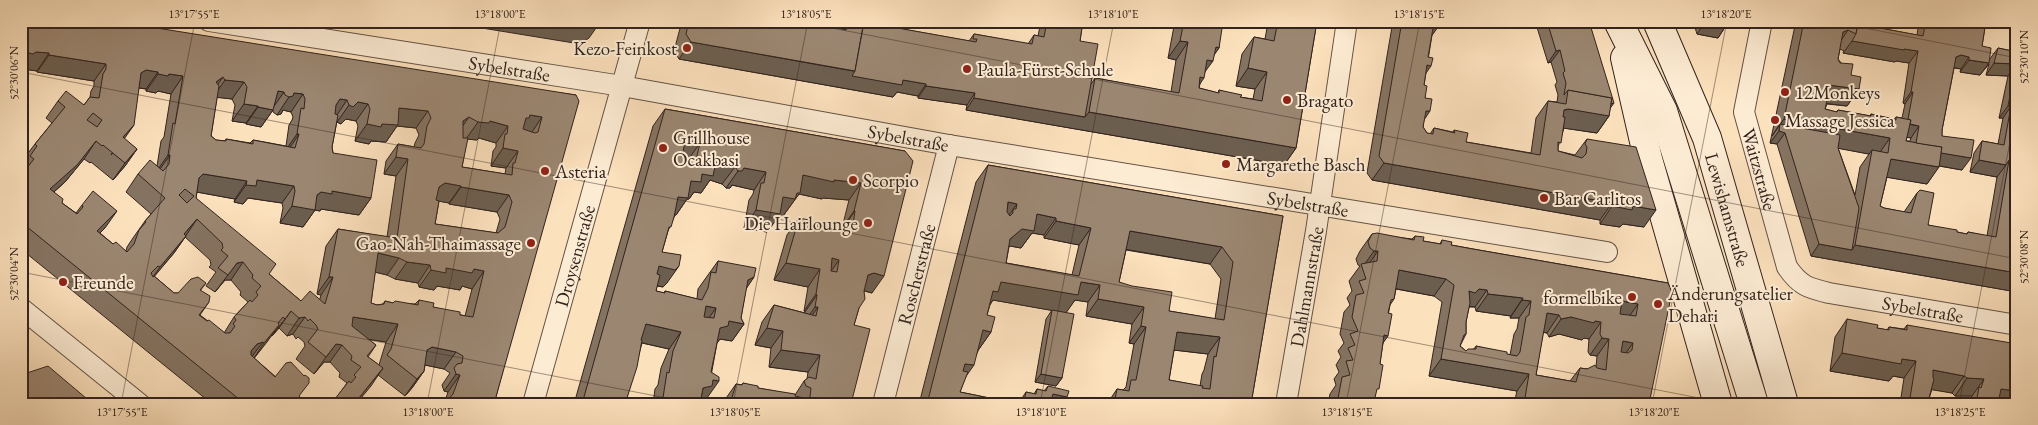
<svg xmlns="http://www.w3.org/2000/svg" width="2038" height="425" viewBox="0 0 2038 425" font-family="'EB Garamond',serif">
  <style>
    .lines { fill: none; stroke-linecap: round; stroke-linejoin: round }
    .minor-casing { stroke: #645246; stroke-width: 22 }
    .secondary-casing { stroke: #32231e; stroke-width: 30 }
    .minor { stroke: #fdecd4; stroke-width: 20 }
    .secondary { stroke: #fdecd4; stroke-width: 28 }
    .wall { fill: #857361; stroke: #32231e; fill-rule: evenodd }
    .shaded-wall { fill: #6c5e4f; stroke: #32231e }
    .building { fill: #9b8671; stroke: #32231e; fill-rule: evenodd }
    .ticks { fill: none; stroke: #32231e; stroke-width: 1; stroke-opacity: 0.45 }
    .poi-dot { fill: #8f2418; stroke: #fdecd4; stroke-width: 2 }
    .labels { text-anchor: middle; stroke-width: 4; stroke-linejoin: round; paint-order: stroke }
    .poi-label { font-size: 19px; fill: #32231e; stroke: #fdecd4; text-anchor: start }
    .street-label { font-size: 19px; fill: #32231e; stroke: #fdecd4 }
    .neatline { fill: none; stroke: #32231e; stroke-width: 2 }
    .ticks-label { font-size: 12px; text-anchor: middle; fill: #32231e }
  </style>
  <rect width="100%" height="100%" fill="#fce1bd"/>
  <filter id="stains"><feTurbulence type="fractalNoise" baseFrequency=".004" numOctaves="4"/><feColorMatrix values="0 0 0 0 .2 0 0 0 0 .09 0 0 0 0 .02 0 0 0 .5 -.17"/></filter>
  <radialGradient id="worn" r=".72"><stop offset=".6" stop-color="#630" stop-opacity="0"/><stop offset="1" stop-color="#630" stop-opacity=".3"/></radialGradient>
  <g class="lines">
    <g class="minor-casing">
      <g id="minor">
        <path id="s1" d="M209 21 622 86 949 145 1607 252"/>
        <path id="s2" d="M1762 21 1744 112 1787 267C1800 286 1808 288 1829 293L2017 325"/>
        <polyline points="21,308 140,404"/>
        <path id="s3" d="M533 404 640 21"/>
        <path id="s4" d="M883 404 949 145"/>
        <path id="s5" d="M1286 404 1316 231 1347 21"/>
      </g>
    </g>
    <g class="secondary-casing">
      <g id="secondary">
        <polyline points="1618,21 1663,111 1754,404"/>
        <path id="s6" d="M1657 21 1707 138 1784 404"/>
        <polyline points="1625,58 1648,159 1718,404"/>
      </g>
    </g>
    <use href="#minor" class="minor"/>
    <use href="#secondary" class="secondary"/>
  </g>
  <g class="wall">
    <path d="M21 21 576 95 494 404H444L448 392 444 391 442 385 450 373 444 369 425 365 424 371 412 388 405 396 378 375 356 404H332L347 383 339 377 340 373 330 362H324L314 374 296 359 305 346 304 342 298 337 296 339 293 334 287 336 279 328 272 336V335L254 358 299 397 307 403 311 404H212L21 249V169L25 163 22 161 35 144 52 123 46 118 58 101 84 105 90 97 91 91 94 86V81L37 72V71L24 69 21 71ZM139 88 146 89V91L156 93 158 91 171 94 164 137 161 141 157 166 138 174 126 192 151 214 145 221 133 238 127 247 126 251 113 244 100 233 105 228 82 205 76 213 62 203 54 192 65 182 84 159 90 163 91 162 113 180 125 166 137 149 124 139ZM217 97 232 99 235 105 232 121 246 123V124L261 127 273 110V112L277 115 281 114 283 110 291 112 293 117 292 120 289 125 286 146 253 140 250 143 226 139 225 141 216 140 211 136ZM346 119 356 121 358 126 355 141 369 144 371 141 386 142 397 126 416 128 419 135 415 143 414 147 398 144 386 161 384 174 396 176 387 237 338 229 326 246 317 294 321 295 320 299 301 301 269 274 196 198 197 192 235 199 234 202 243 204 248 198 282 203 283 208 280 223 303 227 315 210 320 211 321 209 359 215 371 198 333 153 332 147 337 121V122L341 124ZM479 138 496 143V147L493 151 491 166 506 168 505 174 462 167 467 139 477 140ZM439 201 449 203V204L497 212 500 219 496 233 435 224ZM185 237 210 260 211 265 209 267 216 272 206 286 215 292 225 280H231L241 292 240 295 248 302 234 317 224 333 200 315 209 302 200 291 206 283 178 293H174L154 276 174 253ZM375 272 387 275 395 279 418 283 419 287 434 290 437 286 460 290 462 286 472 289 465 316 433 307 419 300 415 304 393 303 385 301 383 304 377 305 371 303ZM367 339 386 342 379 365 368 357 376 345Z"/>
    <polygon points="682,21 810,21 815,26 825,26 826,25 835,27 836,21 864,21 864,22 969,41 974,34 1028,44 1034,35 1038,36 1041,21 1083,21 1080,41 1091,84 1095,78 1171,92 1176,60 1168,58 1175,21 1221,21 1219,48 1214,54 1205,72 1200,84 1199,88 1218,93 1219,90 1240,97 1253,99 1255,89 1236,86 1242,54 1254,37 1265,39 1267,28 1258,27 1257,28 1228,24 1222,21 1317,21 1296,148 1284,165 966,110 967,105 918,98 918,96 897,92 893,97 679,59 674,51"/>
    <polygon points="1393,21 1440,21 1440,24 1432,35 1424,85 1425,98 1424,119 1423,127 1427,133 1430,134 1434,128 1453,132 1454,130 1466,142 1531,153 1536,118 1548,101 1557,102 1558,95 1555,85 1557,82 1551,62 1548,63 1536,24 1538,21 1589,21 1610,108 1609,116 1597,133 1564,128 1558,147 1558,151 1575,155 1587,139 1644,227 1623,224 1620,227 1600,224 1600,220 1372,180 1367,173"/>
    <polygon points="1693,21 1729,21 1718,38 1697,34"/>
    <path d="M1796 21H1858V24L1917 35 1919 21H1986L1982 46 1989 60 1998 48 2017 52V219L2015 230H2017V292L1811 256 1777 144 1770 143ZM1840 49 1844 51 1843 53 1895 62 1896 61 1909 63 1903 103 1905 104 1902 118 1896 117 1894 119 1871 114 1870 116 1838 110 1836 112 1825 109 1827 104 1847 106 1859 89 1851 75 1838 59ZM1989 64 1986 75 2008 76 1999 118H2003L1998 144 1982 141 1974 153 1970 172 1997 177 1987 236 1968 232 1966 234 1928 225 1917 193 1904 212 1884 208 1880 206 1887 177 1927 184 1939 166 1962 170 1942 136V130L1954 68 1961 69 1960 72 1980 75ZM1907 137 1911 138 1910 141H1906ZM1838 148 1869 154 1860 167 1855 195Z"/>
    <polygon points="665,109 905,151 872,293 864,291 854,325 851,404 723,404 724,401 736,384 742,385 743,383 758,388 795,395 804,381 807,379 808,372 769,367 771,348 755,345 762,322 774,305 805,313 805,312 804,311 808,287 774,280 787,235 799,218 808,223 843,231 843,228 842,228 849,200 823,198 822,199 799,194 783,216 779,216 767,232 744,228 749,200 753,194 754,190 732,185 730,188 726,188 722,184 710,180 701,193 694,192 689,199 687,199 676,215 675,215 668,231 662,252 667,283 663,287 657,286 656,291 664,293 665,291 697,299 698,289 718,261 754,277 746,288 741,318 744,324 732,341 720,339 717,343 707,398 703,398 700,404 653,404 655,389 658,385 661,368 669,349 642,343 625,404 574,404 653,126"/>
    <path d="M988 165 1283 216 1251 404H1107L1117 389 1123 390 1126 387 1134 344 1129 343 1132 324 1086 316 1088 302 1075 300 1066 312 1062 378 1056 386 1035 382 1046 319 1052 310 1056 311 993 300 990 305 987 315 991 332 979 349 965 378 960 392 1018 404 1026 392 1034 394 1037 389 1044 391 1048 386 1067 397 1063 404H919L976 182ZM1032 233 1044 235V238L1079 245 1072 275 1006 263 1009 247 1010 246 1021 248ZM1126 250 1210 264 1221 279 1215 319 1169 311 1119 282ZM1174 350 1208 354 1204 370 1202 374 1200 386 1169 380Z"/>
    <path d="M1372 234 1412 239 1415 236 1423 241 1440 244 1442 240 1451 245 1473 249 1668 283 1649 404H1514L1517 391 1429 376 1442 302 1434 296 1396 289 1394 299 1390 305 1383 343 1374 402 1376 404H1328L1330 394 1336 385 1334 379 1339 372 1336 365 1341 357 1338 351 1344 343 1340 334 1344 312 1350 305 1347 298 1352 291 1349 281 1360 266 1358 265 1356 259 1360 251ZM1469 307H1475L1476 311 1511 316 1510 318H1519L1517 329 1514 334 1510 355 1476 346 1474 349 1466 351 1460 346 1466 334V322ZM1543 332 1547 333 1549 337 1559 334 1582 340 1584 338 1589 339 1588 352 1590 355 1597 356 1596 367 1587 369 1580 368 1570 381 1536 375Z"/>
    <polygon points="1847,319 1877,328 1887,330 1889,327 1904,329 1907,325 2017,404 1967,404 1972,396 1955,396 1952,393 1932,389 1928,402 1935,404 1900,404 1904,378 1893,376 1889,381 1830,371 1835,337"/>
  </g>
  <g class="shaded-wall">
    <polygon points="439,21 601,21 589,38 580,44"/>
    <polygon points="844,21 848,21 837,36 834,35"/>
    <polygon points="1222,21 1272,21 1267,28 1258,27 1257,28 1228,24"/>
    <polygon points="1706,21 1729,21 1718,38 1697,34"/>
    <polygon points="1434,22 1440,24 1428,41"/>
    <polygon points="1848,30 1836,48 1843,32"/>
    <polygon points="1180,41 1188,42 1176,60 1168,58"/>
    <polygon points="1852,41 1904,49 1918,51 1909,63 1896,61 1895,62 1843,53"/>
    <polygon points="691,42 903,80 926,84 918,96 897,92 893,97 679,59"/>
    <polygon points="1216,47 1219,48 1210,61 1213,61 1201,77 1204,78 1192,95 1195,77"/>
    <polygon points="21,49 27,50 21,58"/>
    <polygon points="1560,50 1551,62 1548,63 1556,51"/>
    <polygon points="36,52 49,53 37,71 24,69 21,71 21,64 29,53"/>
    <polygon points="49,55 106,64 94,81 37,72"/>
    <polygon points="1961,55 1969,57 1961,69 1952,67 1956,57"/>
    <polygon points="1969,60 1989,63 1980,75 1960,72"/>
    <polygon points="1994,63 2016,64 2008,76 1986,75"/>
    <polygon points="1427,65 1431,66 1419,83"/>
    <polygon points="1248,68 1267,72 1255,89 1236,86"/>
    <polygon points="146,70 158,72 146,89 134,87 141,73"/>
    <polygon points="158,74 169,74 183,76 171,94 158,91 156,93 146,91"/>
    <polygon points="223,77 211,94 216,82"/>
    <polygon points="225,80 244,82 232,99 213,97"/>
    <polygon points="1828,85 1859,89 1847,106 1815,102"/>
    <polygon points="926,86 975,93 967,105 918,98"/>
    <polygon points="278,91 284,92 272,109"/>
    <polygon points="1911,92 1913,92 1905,104 1903,103"/>
    <polygon points="294,93 303,94 291,112 283,110 281,114 277,115 289,97"/>
    <polygon points="974,98 1085,117 1089,112 1296,148 1284,165 966,110"/>
    <polygon points="340,99 347,100 335,118 328,116"/>
    <polygon points="358,102 368,104 356,121 346,119 341,124 337,122 349,105"/>
    <polygon points="1614,103 1606,114 1609,116 1597,133 1556,127 1564,110 1608,105"/>
    <polygon points="244,104 258,106 246,123 232,121"/>
    <polygon points="2008,106 2011,106 2003,118 1999,118"/>
    <polygon points="258,107 273,110 261,127 246,124"/>
    <polygon points="399,108 428,111 416,128 397,126 386,142 371,141 369,144 355,141 367,124 382,124"/>
    <polygon points="1426,111 1430,111 1418,129"/>
    <polygon points="530,115 542,117 530,135 519,132 526,118"/>
    <polygon points="469,117 457,134 463,121"/>
    <polygon points="1784,119 1890,138 1878,155 1872,150 1869,154 1787,139 1785,133 1777,144 1770,143 1779,131 1780,124 1772,136"/>
    <polygon points="490,121 508,126 496,143 479,138 477,140 466,139 478,122"/>
    <polygon points="1907,124 1919,126 1911,138 1899,136"/>
    <polygon points="134,125 122,142 111,155 123,137"/>
    <polygon points="297,134 299,134 287,152 285,151"/>
    <polygon points="96,141 84,159 65,182 38,206 50,189"/>
    <polygon points="688,141 700,143 688,160 676,158 685,142"/>
    <polygon points="503,148 518,151 506,168 491,166"/>
    <polygon points="1915,148 1971,158 1962,170 1907,160"/>
    <polygon points="137,149 125,166 113,180 125,163"/>
    <polygon points="168,155 170,155 158,172 156,172"/>
    <polygon points="396,157 408,159 396,176 384,174"/>
    <polygon points="1891,159 1939,167 1927,184 1879,176"/>
    <polygon points="1979,160 2006,165 1997,177 1970,172"/>
    <polygon points="716,162 735,167 722,184 710,180 701,193 694,192 689,199 687,199 676,215 666,214 691,181 702,174"/>
    <polygon points="1384,163 1612,203 1600,220 1372,180"/>
    <polygon points="744,168 766,172 754,190 732,185 730,188 726,188 738,171"/>
    <polygon points="203,174 247,181 235,199 191,191 199,178"/>
    <polygon points="803,175 834,180 861,183 849,200 823,198 822,199 799,194 783,216 779,216 767,232 744,228 756,210 783,197"/>
    <polygon points="257,180 294,186 282,203 248,198 243,204 234,202 246,185"/>
    <polygon points="445,183 461,186 449,203 433,200 439,187"/>
    <polygon points="461,187 509,195 497,212 449,204"/>
    <polygon points="332,191 371,198 359,215 321,209 320,211 315,210 303,227 280,223 292,206 317,195 321,192"/>
    <polygon points="1008,202 1017,204 1005,221"/>
    <polygon points="1612,206 1633,206 1656,210 1644,227 1623,224 1620,227 1600,224"/>
    <polygon points="117,211 105,228 85,248 97,231"/>
    <polygon points="854,211 855,211 843,228 842,228"/>
    <polygon points="1037,214 1056,218 1044,235 1032,233 1021,248 1010,246 998,256 1010,239"/>
    <polygon points="197,219 185,237 184,234"/>
    <polygon points="1056,221 1091,228 1079,245 1044,238"/>
    <polygon points="1130,231 1222,247 1210,264 1118,248"/>
    <polygon points="186,236 174,253 148,284 160,267"/>
    <polygon points="1819,244 1852,250 1855,245 2017,273 2017,292 1811,256"/>
    <polygon points="1374,251 1378,251 1366,268 1362,268"/>
    <polygon points="378,253 399,258 387,275 366,270"/>
    <polygon points="832,258 839,260 827,277"/>
    <polygon points="243,262 231,280 225,280 215,292 237,263"/>
    <polygon points="407,262 430,265 418,283 395,279"/>
    <polygon points="786,263 820,269 808,287 774,280"/>
    <polygon points="659,266 679,266 667,283 663,287 647,283"/>
    <polygon points="446,268 474,269 484,271 472,289 462,286 460,290 437,286 434,290 419,287 431,270"/>
    <polygon points="1399,270 1446,279 1434,296 1387,287"/>
    <polygon points="874,273 884,276 872,293 862,290 868,275"/>
    <polygon points="329,277 333,277 321,295 317,294"/>
    <polygon points="754,277 742,295 748,280"/>
    <polygon points="1001,282 1081,282 1100,285 1088,302 1075,300 1066,313 993,300 986,310 993,291"/>
    <polygon points="1479,289 1487,290 1475,307 1467,306 1469,291"/>
    <polygon points="816,294 817,295 805,312 804,311"/>
    <polygon points="1488,294 1523,298 1511,316 1476,311"/>
    <polygon points="1098,299 1144,307 1132,324 1086,316"/>
    <polygon points="1522,300 1531,301 1519,318 1510,318"/>
    <polygon points="1622,301 1638,304 1626,321 1610,318"/>
    <polygon points="706,306 716,308 704,325 694,323"/>
    <polygon points="815,307 818,307 806,324 803,324"/>
    <polygon points="291,311 279,328 272,336 285,319"/>
    <polygon points="1547,313 1559,315 1547,333 1535,331"/>
    <polygon points="305,317 293,334 287,336 299,318"/>
    <polygon points="353,317 398,324 386,342 341,335"/>
    <polygon points="1571,317 1601,322 1589,339 1584,338 1582,340 1559,334 1549,337 1561,319"/>
    <polygon points="729,321 744,324 732,341 720,339 716,344 720,328"/>
    <polygon points="646,324 681,332 669,349 634,341"/>
    <polygon points="279,325 267,342 252,361 264,343"/>
    <polygon points="1141,326 1146,327 1134,344 1129,343"/>
    <polygon points="767,328 783,331 771,348 755,345"/>
    <polygon points="983,330 991,332 979,349 971,348"/>
    <polygon points="1177,332 1220,337 1208,354 1165,349"/>
    <polygon points="1384,335 1388,336 1376,353"/>
    <polygon points="1602,338 1609,339 1597,356 1590,355"/>
    <polygon points="1623,341 1633,343 1621,360 1611,358"/>
    <polygon points="263,342 250,359 251,351 257,344"/>
    <polygon points="336,344 342,345 330,362 324,362 314,374 326,357"/>
    <polygon points="432,347 456,352 444,369 420,364 427,350"/>
    <polygon points="781,350 820,355 808,372 769,367"/>
    <polygon points="1842,353 1902,359 1916,361 1904,378 1893,376 1889,381 1830,371"/>
    <polygon points="1441,359 1529,374 1517,391 1429,376"/>
    <polygon points="965,364 974,365 962,382 953,381"/>
    <polygon points="383,368 371,386 356,404 354,404"/>
    <polygon points="1933,370 1964,376 1952,393 1921,388"/>
    <polygon points="424,371 412,388 405,396 417,379"/>
    <polygon points="456,374 460,375 448,392 444,391"/>
    <polygon points="1041,374 1062,378 1056,386 1035,382"/>
    <polygon points="1967,378 1984,379 1972,396 1955,396"/>
    <polygon points="713,380 719,381 707,398 703,398 700,403 703,388"/>
    <polygon points="2001,389 2017,391 2017,404 1990,404"/>
    <polygon points="1053,394 1067,397 1063,404 1046,404"/>
    <polygon points="1563,399 1589,401 1604,403 1560,404"/>
  </g>
  <g class="building">
    <path d="M21 21H113L576 95 579 101 494 404H446L445 403 453 394 460 375 456 374 454 368 457 364 462 363 463 356 456 352 432 347 427 350 424 371 417 379 387 355 391 349 398 324 353 317 352 326 376 345 367 356 383 368 354 404H334L336 401 334 400 349 381 351 383 356 377 354 375 361 367 351 360 352 356 342 345 336 344 326 357 308 342 318 329 316 325 310 319 308 321 305 317 299 318 291 311 285 319 283 317 278 323 279 325 264 343 263 342 257 344 251 351V355L275 377 286 363 291 362 304 376 305 375 309 378V383L299 396 307 403 308 402 311 404H245L21 222V174H22L34 159 30 156 37 146 35 144 65 107 58 101 66 91 84 105 90 97 99 98 103 74 106 69V64L49 55V53L36 52 33 54 29 53 27 50 21 49ZM146 70 158 72V74L168 76 169 74 183 76 175 124 173 123 168 155H170L169 164 163 171 150 160 138 174 165 198 145 221 146 222 139 230 134 244 127 252 116 242 113 244 97 231 117 211 93 191 82 205 83 207 77 214 62 203 63 199 50 189 77 165 96 141 102 146 103 145 125 163 137 149 123 137 134 125 141 73ZM223 77 225 80 244 82 247 87 244 104 258 106V107L273 110 278 91 284 92 285 95 289 97 293 96 294 93 303 94 305 99 304 109 301 108 297 134H299L295 148 253 140V144L226 139V141L216 140 211 136 219 86 216 82ZM340 99 347 100 349 105 353 107 358 102 368 104 370 109 367 124 381 127 382 124 398 125 399 108 428 111 431 118 427 126 424 144 421 148 398 144 396 157 408 159 397 238 338 229 329 277H333L325 304 310 291 301 301 269 274 276 264 196 198 199 178 203 174 247 181 246 185 256 186 257 180 294 186 295 191 292 206 315 210 317 195 321 192 332 194V191L371 198 377 160 333 153 332 147 338 115 335 114 336 105ZM93 113 102 120 97 127 87 120ZM530 115 542 117 538 132 535 133 523 129 526 118H529ZM469 117 478 122 489 123 490 121 508 126 507 134H505L503 148 518 151 515 163H513L512 175 462 167 468 138H463V121ZM445 183 461 186V187L509 195 512 202 505 227 498 233 435 224 439 201 436 200 439 187ZM185 189 194 196 187 203 179 195ZM197 219 222 243 223 248 221 250 228 256 218 268 228 275 237 263 243 262 253 275 252 278 261 286 256 292 258 295 252 302 250 300 234 317 236 320 233 324 235 326 230 333H225L209 320 207 321 199 315 209 302 210 296 200 290 206 283 198 277 191 279 178 293H174L154 276 153 277 151 273 158 266 160 267 186 236 184 234ZM378 253 399 258 407 262 430 265 431 270 446 273V268L472 273 474 269 484 271 473 317 460 315V312L433 307 434 303 419 300 418 305 395 301 393 303 385 301 384 304 377 305 371 303Z"/>
    <polygon points="559,21 601,21 592,26"/>
    <polygon points="689,21 810,21 815,26 826,27 826,25 846,30 849,21 864,21 855,71 691,42 686,34"/>
    <polygon points="1047,21 1083,21 1080,41 1098,44 1085,117 974,98 975,93 926,86 926,84 903,80 902,85 852,76 855,71 864,22 976,42 977,39 973,39 974,34 1032,44 1034,35 1044,37"/>
    <polygon points="1184,21 1221,21 1223,22 1219,48 1216,47 1213,61 1207,60 1204,78 1200,77 1199,88 1219,93 1219,90 1242,95 1240,97 1262,101 1267,72 1248,68 1254,37 1274,41 1278,21 1317,21 1296,148 1089,112 1095,78 1179,93 1188,42 1180,41"/>
    <polygon points="1402,21 1440,21 1440,24 1434,22 1428,57 1433,58 1431,66 1427,65 1424,85 1427,86 1425,98 1432,99 1430,111 1426,111 1423,127 1427,133 1433,134 1434,128 1455,133 1454,130 1468,133 1466,142 1540,155 1548,101 1566,104 1568,90 1612,98 1609,116 1568,109 1564,110 1563,117 1565,117 1561,143 1558,142 1558,151 1582,158 1586,154 1587,147 1585,144 1587,139 1636,147 1656,210 1633,206 1632,210 1612,206 1612,203 1384,163 1379,156"/>
    <polygon points="1547,21 1589,21 1614,103 1611,104 1612,98 1568,90 1564,95 1566,83 1563,73 1565,71 1560,50 1556,51"/>
    <polygon points="1804,21 1858,21 1856,34 1848,30 1843,32 1838,59 1840,63 1853,64 1851,75 1861,77 1859,89 1828,85 1826,96 1828,96 1825,109 1837,112 1838,110 1871,116 1871,114 1896,120 1896,117 1911,120 1906,141 1942,147 1939,167 1891,159 1880,206 1884,208 1911,213 1917,193 1920,190 1934,193 1928,225 1957,230 1957,232 1967,234 1968,232 1996,237 2009,160 2017,161 2017,216 2015,230 2017,230 2017,273 1855,245 1872,150 1888,153 1890,138 1784,119"/>
    <polygon points="1926,21 1986,21 1982,46 1991,48 1989,63 1969,60 1969,57 1961,55 1956,57 1942,130 1942,136 1974,140 1971,158 1941,153 1942,147 1916,143 1919,126 1910,124 1911,120 1908,119 1913,92 1911,92 1918,51 1904,49 1904,50 1852,41 1856,34 1858,24 1923,36"/>
    <polygon points="1998,48 2017,52 2017,161 2009,160 2006,165 1979,160 1982,141 2004,145 2011,106 2008,106 2016,64 1994,63"/>
    <path d="M665 109 905 151 913 161 884 276 874 273 868 275 864 291 865 299 859 308 854 325 870 329 851 404H730L736 384 742 385 743 383 758 386V388L795 394V396L804 398 805 400 810 397 811 388 806 386 804 381 809 377 816 379 820 355 781 350 783 331 767 328 774 305 816 316 818 307H815L817 295 816 294 820 269 786 263 799 218 809 220 808 223 837 228V230L852 232 855 211H854L861 183 834 180V182L803 175 800 193H797L795 199 783 197 780 214 756 210 761 183H764L766 172 744 168 742 171H738L735 167 716 162 713 176 702 174 701 182 691 181 688 198 678 197 674 217 671 227H669L662 252 681 255 679 266 675 270 659 266 657 274 660 275 656 291 665 293V291L702 300 708 288 711 272 716 273 718 261 756 268 754 277 748 280 741 318 744 324 729 321 728 326 720 328 711 372 719 377V381L713 380 712 386 703 388 700 404H662L667 372 669 373 673 351 681 332 646 324 641 340H642L637 367 625 404H582ZM688 141 700 143 696 160 682 157 685 142ZM832 258 839 260 837 272 831 271ZM706 306 716 308 714 318 704 317Z"/>
    <polygon points="1780,124 1840,135 1838,148 1859,208 1852,250 1819,244 1785,133 1779,131"/>
    <path d="M988 165 1283 216 1251 404H1114L1117 389 1129 391 1131 380H1136L1146 327 1141 326 1144 307 1098 299 1100 285 1081 282 1078 295 1001 282 998 292 993 291 987 315 995 317 991 332 983 330 974 365 965 364 963 371 968 372 960 392 1019 404H927ZM1008 202 1017 204 1016 209H1013V213L1010 216 1007 212ZM1037 214 1056 218V221L1091 228 1079 276 1006 263 1010 239 1022 229 1034 231ZM1130 231 1222 247 1233 262 1224 320 1169 311 1172 292 1132 286 1119 282ZM1177 332 1220 337 1216 357 1214 356 1210 389 1202 388 1203 386 1169 380Z"/>
    <path d="M1377 233 1414 240 1415 236 1424 237 1423 241 1441 244 1442 240 1452 242 1451 245 1473 249 1668 283 1672 292 1649 404H1604L1589 401V404L1563 399V404H1524L1529 374 1441 359 1454 285 1446 279 1399 270 1394 299 1391 300 1388 313 1392 314 1388 336 1384 335 1380 364 1383 365 1379 389H1377L1374 402 1376 404H1337L1342 377 1350 375 1346 361 1353 360 1348 348 1355 345 1350 334 1358 331 1352 317 1356 295 1364 293 1359 281 1366 279 1361 264 1377 261 1378 251H1374L1370 248 1368 242 1372 234ZM1479 289 1487 290 1488 294 1523 298 1522 300 1531 301 1529 315 1526 317 1520 352 1517 356 1507 354V352L1476 346V349H1468L1466 351 1460 346 1464 335 1466 334V322L1470 303 1469 291 1475 293ZM1622 301 1638 304 1636 316 1620 314ZM1547 313 1559 315 1561 319 1571 317 1594 323 1595 321 1601 322 1600 334 1602 338 1609 339 1606 370 1597 368 1595 365 1587 369 1580 368 1576 382 1536 375ZM1623 341 1633 343 1632 350 1628 353 1621 352Z"/>
    <polygon points="1052,310 1074,314 1062,378 1041,374"/>
    <polygon points="1847,319 1878,325 1877,328 1889,330 1889,327 1907,330 1907,325 2017,344 2017,391 2001,389 1998,404 1976,404 1979,387 1981,388 1984,379 1967,378 1964,376 1933,370 1933,378 1934,379 1928,402 1935,404 1909,404 1916,361 1902,359 1901,364 1842,353"/>
    <polygon points="48,366 93,404 21,404 21,375"/>
    <polygon points="1048,386 1069,391 1067,397 1053,394 1050,404 1027,404 1028,402 1024,401 1026,392 1036,394 1037,389 1046,391"/>
  </g>
  <path class="ticks" d="M796 21 2017 259M1829 21 2017 58M21 72 1730 404M21 272 697 404M121 404 195 21M427 404 501 21M733 404 808 21M1040 404 1114 21M1346 404 1420 21M1652 404 1727 21M1959 404 2017 106"/>
  <g class="poi-dot">
    <circle cx="687" cy="48" r="5"/>
    <circle cx="967" cy="69" r="5"/>
    <circle cx="1785" cy="92" r="5"/>
    <circle cx="1287" cy="100" r="5"/>
    <circle cx="1775" cy="120" r="5"/>
    <circle cx="663" cy="148" r="5"/>
    <circle cx="1226" cy="164" r="5"/>
    <circle cx="545" cy="171" r="5"/>
    <circle cx="853" cy="180" r="5"/>
    <circle cx="1544" cy="198" r="5"/>
    <circle cx="868" cy="223" r="5"/>
    <circle cx="531" cy="243" r="5"/>
    <circle cx="63" cy="282" r="5"/>
    <circle cx="1632" cy="297" r="5"/>
    <circle cx="1658" cy="304" r="5"/>
  </g>
  <g class="labels">
    <g class="poi-label">
      <text x="677" y="55" text-anchor="end">Kezo-Feinkost</text>
      <text x="977" y="76">Paula-Fürst-Schule</text>
      <text x="1795" y="99">12Monkeys</text>
      <text x="1297" y="107">Bragato</text>
      <text x="1785" y="127">Massage Jessica</text>
      <text x="673" y="144">Grillhouse<tspan x="673" dy="22">Ocakbasi</tspan></text>
      <text x="1236" y="171">Margarethe Basch</text>
      <text x="555" y="178">Asteria</text>
      <text x="863" y="187">Scorpio</text>
      <text x="1554" y="205">Bar Carlitos</text>
      <text x="858" y="230" text-anchor="end">Die Hairlounge</text>
      <text x="521" y="250" text-anchor="end">Gao-Nah-Thaimassage</text>
      <text x="73" y="289">Freunde</text>
      <text x="1668" y="300">Änderungsatelier<tspan x="1668" dy="22">Dehari</tspan></text>
      <text x="1622" y="304" text-anchor="end">formelbike</text>
    </g>
    <g class="street-label">
      <text dy="7" stroke="none"><textPath href="#s1" startOffset="304">Sybelstraße</textPath></text>
      <text dy="7" stroke="none"><textPath href="#s1" startOffset="709">Sybelstraße</textPath></text>
      <text dy="7" stroke="none"><textPath href="#s2" startOffset="152">Waitzstraße</textPath></text>
      <text dy="7" stroke="none"><textPath href="#s1" startOffset="1114">Sybelstraße</textPath></text>
      <text dy="7" stroke="none"><textPath href="#s6" startOffset="202">Lewishamstraße</textPath></text>
      <text dy="7" stroke="none"><textPath href="#s3" startOffset="154">Droysenstraße</textPath></text>
      <text dy="7" stroke="none"><textPath href="#s4" startOffset="134">Roscherstraße</textPath></text>
      <text dy="7" stroke="none"><textPath href="#s5" startOffset="119">Dahlmannstraße</textPath></text>
      <text dy="7" stroke="none"><textPath href="#s2" startOffset="400">Sybelstraße</textPath></text>
    </g>
  </g>
  <rect width="2038" height="425" fill="none" stroke="#fce1bd" stroke-width="55"/>
  <rect x="28" y="28" width="1982" height="370" class="neatline"/>
  <g class="ticks-label">
    <text x="194" y="18">13°17'55"E</text>
    <text x="500" y="18">13°18'00"E</text>
    <text x="806" y="18">13°18'05"E</text>
    <text x="1113" y="18">13°18'10"E</text>
    <text x="1419" y="18">13°18'15"E</text>
    <text x="1726" y="18">13°18'20"E</text>
    <text transform="translate(2024 57) rotate(-90)" y="4">52°30'10"N</text>
    <text transform="translate(14 73) rotate(-90)" y="4">52°30'06"N</text>
    <text transform="translate(2024 257) rotate(-90)" y="4">52°30'08"N</text>
    <text transform="translate(14 274) rotate(-90)" y="4">52°30'04"N</text>
    <text x="122" y="416">13°17'55"E</text>
    <text x="428" y="416">13°18'00"E</text>
    <text x="735" y="416">13°18'05"E</text>
    <text x="1041" y="416">13°18'10"E</text>
    <text x="1347" y="416">13°18'15"E</text>
    <text x="1654" y="416">13°18'20"E</text>
    <text x="1960" y="416">13°18'25"E</text>
  </g>
  <rect width="100%" height="100%" filter="url(#stains)"/>
  <rect width="100%" height="100%" fill="url(#worn)"/>
</svg>
